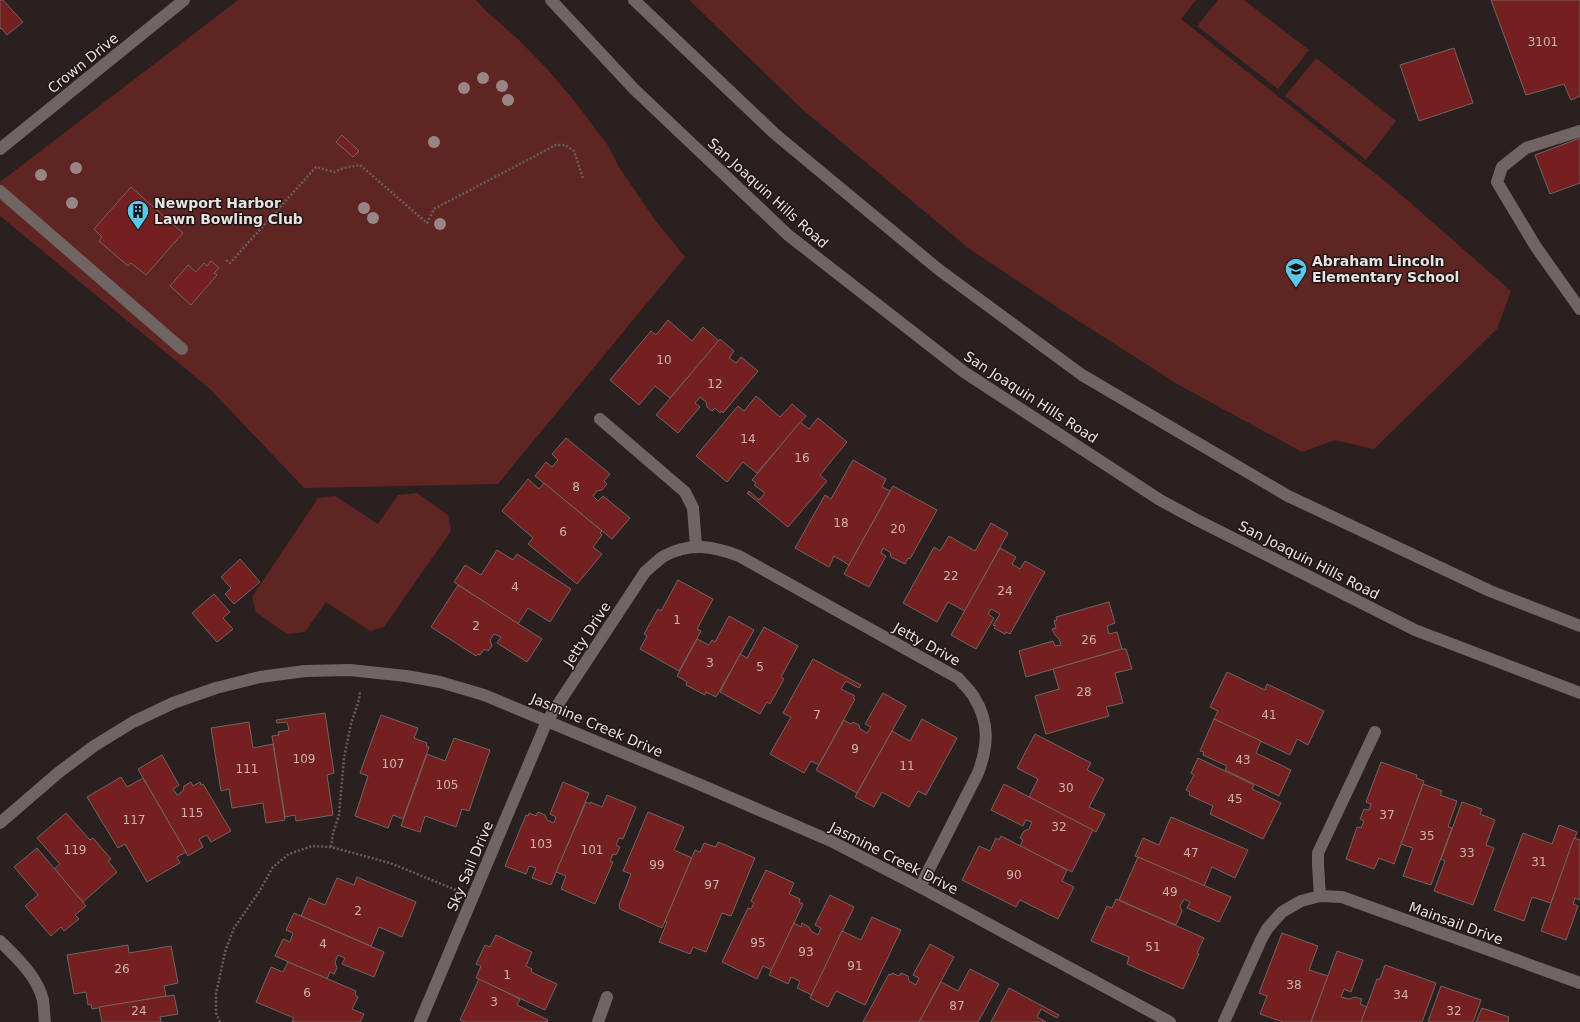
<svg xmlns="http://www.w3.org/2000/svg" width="1580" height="1022" viewBox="0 0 1580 1022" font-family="'DejaVu Sans',sans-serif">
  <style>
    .green { fill: #5f2523 }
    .building { fill: #752020; stroke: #706563 }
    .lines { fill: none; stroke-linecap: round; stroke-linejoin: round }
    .path { stroke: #675f5e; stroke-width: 2.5; stroke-dasharray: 2 2; stroke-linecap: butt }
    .lane { stroke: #716564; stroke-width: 12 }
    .street { stroke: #716564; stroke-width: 12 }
    .secondary { stroke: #716564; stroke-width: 12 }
    .tree { fill: #998684 }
    .labels { text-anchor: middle; stroke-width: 3; stroke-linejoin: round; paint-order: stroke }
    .number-label { font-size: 12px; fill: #cbb2b1 }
    .street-label { font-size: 14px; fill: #e8e2e1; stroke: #1f1616 }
    .poi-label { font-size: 14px; font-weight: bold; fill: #e8e2e1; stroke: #1f1616; text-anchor: start }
  </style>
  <rect width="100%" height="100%" fill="#29201f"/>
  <g class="green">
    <polygon points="238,0 476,0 486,11 517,38 549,71 575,102 607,144 619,167 655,220 685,257 498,484 304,488 210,389 0,216 0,182"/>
    <polygon points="689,0 1196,0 1181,19 1397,191 1511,291 1497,329 1374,449 1335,440 1302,452 1179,385 1063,311 968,248 802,109"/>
    <polygon points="1218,0 1244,0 1309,50 1278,89 1197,26"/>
    <polygon points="1316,58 1396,121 1366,160 1285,96"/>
    <polygon points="417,493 448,515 451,531 384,627 370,631 326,602 305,632 287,634 256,612 252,597 318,498 335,496 378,524 398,495"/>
  </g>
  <g class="building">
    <polygon points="0,0 3,0 23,22 7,35 1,28 0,29"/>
    <polygon points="1491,0 1580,0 1580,96 1571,100 1564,84 1526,95"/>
    <polygon points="1454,48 1473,103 1419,121 1400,65"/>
    <polygon points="342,135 359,151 353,157 336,142"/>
    <polygon points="1580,138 1580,183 1550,194 1535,155"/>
    <polygon points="131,187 183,233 146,275 131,263 128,266 99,241 102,237 94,229"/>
    <polygon points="211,261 219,268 214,273 217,275 191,305 170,286 188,265 196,272 204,263 207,266"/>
    <polygon points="668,320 692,341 703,327 719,341 670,398 655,386 639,405 610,380 651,331 656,335"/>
    <polygon points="720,339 734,351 729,358 736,363 741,357 758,371 723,413 721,411 720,413 715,408 712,411 707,407 706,402 700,397 695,403 700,407 678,433 656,415"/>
    <polygon points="756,396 780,417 792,404 806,416 757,473 743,462 727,482 696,456 738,406 744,411"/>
    <polygon points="818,418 847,442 820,475 827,481 788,527 747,493 749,491 759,500 765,493 754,485 756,483 752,480 800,422 809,429"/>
    <polygon points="566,438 610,474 604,481 607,484 602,490 597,491 593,496 598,501 603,496 630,518 612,539 535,476 546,462 552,467 558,460 552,454"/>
    <polygon points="853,460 886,479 882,487 890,491 849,565 834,556 829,567 795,548 825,495 831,499"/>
    <polygon points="528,479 539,489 544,483 602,531 600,533 602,535 593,547 602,554 577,584 528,544 533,538 502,511"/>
    <polygon points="893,486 937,510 910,559 908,558 905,564 891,557 890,552 883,548 881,553 886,556 869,587 844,574"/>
    <polygon points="991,523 1008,533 965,611 948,602 937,622 903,603 934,547 940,551 949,536 975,551"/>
    <polygon points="1000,548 1016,557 1012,564 1020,569 1025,561 1045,572 1010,634 1006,632 1005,634 994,628 996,626 993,625 1000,614 991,609 988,614 994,618 976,649 951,635"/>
    <polygon points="497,550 513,560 517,554 571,589 550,622 528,608 518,624 454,582 465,565 481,575"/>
    <polygon points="240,559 260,582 234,604 225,594 231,588 221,577"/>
    <polygon points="678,580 713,599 697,629 701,631 679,671 640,649 647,636 644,634 658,609 661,611"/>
    <polygon points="458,585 542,639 527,662 497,643 501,637 494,634 490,640 492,646 488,651 484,649 480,655 478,654 476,656 431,627"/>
    <polygon points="214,594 230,612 223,618 233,629 217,642 192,613"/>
    <polygon points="1109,602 1115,623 1107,626 1109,634 1117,632 1122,649 1026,677 1019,651 1053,641 1055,646 1061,645 1059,639 1055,635 1052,629 1056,628 1054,621 1057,620 1056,617"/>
    <polygon points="729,616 754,630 716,697 706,692 705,695 686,685 687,682 677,676 697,639 709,645 712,640 715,642"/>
    <polygon points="764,627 798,646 781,677 784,679 770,704 767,702 760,714 720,692 740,654 747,658"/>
    <polygon points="1122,649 1126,649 1132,669 1115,673 1123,703 1106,707 1109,716 1046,734 1035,696 1059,689 1053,669"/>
    <polygon points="813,659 861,685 859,688 846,681 841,689 855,696 853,698 855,699 819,765 811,761 804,773 770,754 791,717 783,713"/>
    <polygon points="1227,672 1265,690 1267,684 1324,711 1308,745 1297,739 1290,755 1214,719 1218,711 1210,707"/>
    <polygon points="883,693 906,706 857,793 816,770 844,720 851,724 853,722 859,725 860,729 867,733 871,727 865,724"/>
    <polygon points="325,713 334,773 327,775 333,815 296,821 295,815 285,817 272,736 279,735 278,732 289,730 287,722 277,723 276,720"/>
    <polygon points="381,715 418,728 414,738 427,743 426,746 429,747 403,819 393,815 388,828 355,816 368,776 360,773"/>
    <polygon points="922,719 957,738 926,795 918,791 909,807 882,792 874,807 855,797 892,731 910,741"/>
    <polygon points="1214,719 1261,741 1256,753 1291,770 1279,796 1225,770 1227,766 1203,755 1204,752 1200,751"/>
    <polygon points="249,722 253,748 273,744 285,820 266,823 263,803 232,808 229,789 221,791 211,728"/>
    <polygon points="1035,734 1091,763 1087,770 1104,779 1089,807 1105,814 1096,832 1029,797 1038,779 1017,768"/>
    <polygon points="454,738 490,750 469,811 462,809 456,827 425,816 420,832 401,826 427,754 445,761"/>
    <polygon points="162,755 179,785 173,789 177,795 183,791 184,786 191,782 193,786 200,782 201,785 203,784 231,831 211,842 207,835 199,839 203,847 188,856 138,769"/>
    <polygon points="1198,758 1254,785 1252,789 1281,803 1263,839 1210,814 1213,806 1189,795 1190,792 1186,790 1194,775 1191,773"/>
    <polygon points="1381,762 1417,775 1416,778 1424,781 1394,864 1379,858 1374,869 1346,859 1357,827 1361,828 1364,821 1360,819 1364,809 1369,810 1371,804 1366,802"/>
    <polygon points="121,777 127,787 143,778 186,852 177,857 180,863 147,882 125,844 118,848 87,797"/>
    <polygon points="563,782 589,793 551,885 532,878 536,868 529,866 526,874 505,866 526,815 528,816 529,813 536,816 538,812 545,815 547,820 554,823 556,817 550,814"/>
    <polygon points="1004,784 1093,830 1072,872 1020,846 1023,840 1020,838 1024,831 1029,829 1032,822 1026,820 1023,826 991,810"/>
    <polygon points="1423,784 1442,791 1440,795 1457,801 1448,827 1452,828 1431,885 1403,876 1413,848 1401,844"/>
    <polygon points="607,795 636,807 623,839 619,838 616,845 620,847 616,855 613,854 610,861 613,862 595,904 561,889 566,876 556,872 586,802 590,804 590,802 602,807"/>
    <polygon points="1462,802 1482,809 1480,814 1495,820 1486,845 1494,848 1473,905 1434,891 1445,861 1441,859"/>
    <polygon points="648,812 684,827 674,850 692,858 662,928 620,909 619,905 631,874 623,871"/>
    <polygon points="66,813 90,840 93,838 111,859 108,861 117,872 83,902 54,869 60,864 37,838"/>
    <polygon points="1171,817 1248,850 1235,878 1212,867 1204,886 1135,856 1143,838 1159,845"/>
    <polygon points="1559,825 1577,832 1551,903 1532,897 1524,921 1494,910 1523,833 1552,844"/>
    <polygon points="1001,836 1067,870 1062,881 1074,887 1058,919 1020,900 1016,907 962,880 979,846 990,851 996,838 999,840"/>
    <polygon points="1574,838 1580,840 1580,900 1575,898 1573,904 1578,906 1566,940 1541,931"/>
    <polygon points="718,842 755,858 731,916 722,913 706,952 693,947 690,954 659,942 667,922 665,921 695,850 700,852 704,843 716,847"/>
    <polygon points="37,848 86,906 75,915 79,919 64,931 61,927 51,936 25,906 38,895 14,867"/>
    <polygon points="1138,857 1231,897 1219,922 1187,908 1190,902 1184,899 1180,906 1182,911 1176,925 1119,900"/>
    <polygon points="766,870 794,883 789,894 800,899 799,902 803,904 772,970 763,966 757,979 722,962 748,908 751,909 754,903 751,901"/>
    <polygon points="357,877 416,902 402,937 379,927 371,946 301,916 309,898 325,905 337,878 354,885"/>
    <polygon points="830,895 854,907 812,995 797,988 800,981 791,977 788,984 769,975 794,923 801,927 802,923 809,927 811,931 818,935 821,928 815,925"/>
    <polygon points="1116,899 1204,938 1197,953 1199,954 1183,989 1127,964 1129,957 1091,941 1107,906 1112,908"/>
    <polygon points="294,913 384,952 374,977 342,964 345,958 338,955 335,962 337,968 334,974 330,972 327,979 275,956 283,939 290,942 293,933 286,930"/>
    <polygon points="872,917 901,930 865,1005 836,991 828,1007 810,998 842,931 861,940"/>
    <polygon points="1282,933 1318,946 1309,970 1328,976 1311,1022 1283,1022 1260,1014 1267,996 1259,993"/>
    <polygon points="496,935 532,952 526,966 532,969 531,972 557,984 545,1010 476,978 481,966 476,964 485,945 490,947"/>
    <polygon points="930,944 954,957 919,1022 863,1022 889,974 891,975 892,973 899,976 901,973 908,976 909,981 916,985 919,978 913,975"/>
    <polygon points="128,945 129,953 171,946 178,983 164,986 166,996 92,1009 91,1004 88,1005 86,992 74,994 67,955"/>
    <polygon points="1337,951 1363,960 1351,992 1344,989 1341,997 1349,999 1355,997 1362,999 1360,1004 1367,1007 1361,1022 1311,1022"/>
    <polygon points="288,962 356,991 355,995 358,997 352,1009 364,1014 360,1022 292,1022 294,1018 256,1002 271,967 283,972"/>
    <polygon points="1385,965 1436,983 1422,1022 1361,1022 1377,979 1380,979"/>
    <polygon points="970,969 999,984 978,1022 919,1022 941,982 958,991"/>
    <polygon points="479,979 520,999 517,1005 548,1020 547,1022 465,1022 460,1020"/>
    <polygon points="1441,986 1481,1000 1473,1022 1428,1022"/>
    <polygon points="1009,988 1059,1015 1057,1018 1041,1009 1037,1017 1046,1022 991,1022"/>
    <polygon points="174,995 178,1014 160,1017 161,1022 102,1022 99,1007"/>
    <polygon points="1482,1008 1509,1017 1508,1022 1476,1022"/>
  </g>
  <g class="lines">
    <g class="path">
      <polyline points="226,260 230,263 316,167 334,172 344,168 360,165 427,223 434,209 556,145 565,145 574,151 583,178"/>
      <polyline points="331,847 333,833 339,815 344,758 351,724 359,700 360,691"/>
      <polyline points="220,1022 216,1013 216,994 225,952 234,928 259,892 273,867 289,854 312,846 331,847 390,863 456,890"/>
    </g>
    <g class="lane">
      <polyline points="1580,131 1526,148 1502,167 1497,182 1536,247 1580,309"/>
      <polyline points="0,191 182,349"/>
    </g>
    <g class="street">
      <polyline points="600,419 685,492 693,508 696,546"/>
      <polyline points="0,823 58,773 94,746 133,722 173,703 216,688 260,677 305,671 350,670 406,676 440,682 484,695 701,785 831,841 920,887 1170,1022"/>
      <polyline points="1320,896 1318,865 1318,853 1375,732"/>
      <path d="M0 941C17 958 37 976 43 1000 44 1007 44 1015 45 1022"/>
      <path d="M420 1022 547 721 645 572C651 567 658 560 664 556 690 542 713 546 739 556L958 678C963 684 970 690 974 697 990 723 988 746 978 773L920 887"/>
      <polyline points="598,1022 607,997"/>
      <polyline points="1224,1022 1261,940 1267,929 1282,912 1301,901 1320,896 1342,897 1580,983"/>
    </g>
    <g class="secondary">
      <polyline points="551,0 634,89 788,235 964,372 1160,500 1197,520 1415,630 1580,693"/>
      <polyline points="634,0 775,134 938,269 1082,375 1288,496 1490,591 1580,626"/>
      <polyline points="0,149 184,0"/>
    </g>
  </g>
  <g class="tree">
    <circle cx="483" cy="78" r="6"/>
    <circle cx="502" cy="86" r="6"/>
    <circle cx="464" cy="88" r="6"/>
    <circle cx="508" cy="100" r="6"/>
    <circle cx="434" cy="142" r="6"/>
    <circle cx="76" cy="168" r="6"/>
    <circle cx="41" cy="175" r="6"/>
    <circle cx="72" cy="203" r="6"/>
    <circle cx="364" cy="208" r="6"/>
    <circle cx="373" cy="218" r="6"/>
    <circle cx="440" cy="224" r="6"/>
  </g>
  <defs>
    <g id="building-pin" transform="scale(1.15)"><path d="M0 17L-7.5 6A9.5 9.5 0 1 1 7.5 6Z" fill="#5cc7e8" stroke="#1f1616"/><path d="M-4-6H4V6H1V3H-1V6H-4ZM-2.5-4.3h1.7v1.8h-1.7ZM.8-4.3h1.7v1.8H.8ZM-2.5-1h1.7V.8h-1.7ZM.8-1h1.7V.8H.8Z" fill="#111"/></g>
    <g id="school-pin" transform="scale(1.15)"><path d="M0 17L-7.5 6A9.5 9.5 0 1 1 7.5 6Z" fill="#5cc7e8" stroke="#1f1616"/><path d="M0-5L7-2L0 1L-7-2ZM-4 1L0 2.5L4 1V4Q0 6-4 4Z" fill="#111"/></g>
  </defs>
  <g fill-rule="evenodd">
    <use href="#building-pin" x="138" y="211"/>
    <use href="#school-pin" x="1296" y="269"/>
  </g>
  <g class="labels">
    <g class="number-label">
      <text x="1543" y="46">3101</text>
      <text x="664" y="364">10</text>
      <text x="715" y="388">12</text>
      <text x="748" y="443">14</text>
      <text x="802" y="462">16</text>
      <text x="576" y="491">8</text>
      <text x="841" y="527">18</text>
      <text x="898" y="533">20</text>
      <text x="563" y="536">6</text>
      <text x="951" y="580">22</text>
      <text x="515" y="591">4</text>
      <text x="1005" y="595">24</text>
      <text x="677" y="624">1</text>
      <text x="476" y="630">2</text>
      <text x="1089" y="644">26</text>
      <text x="710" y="667">3</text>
      <text x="760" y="671">5</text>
      <text x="1084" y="696">28</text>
      <text x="817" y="719">7</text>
      <text x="1269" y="719">41</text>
      <text x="855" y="753">9</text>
      <text x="304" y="763">109</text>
      <text x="1243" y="764">43</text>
      <text x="393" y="768">107</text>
      <text x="907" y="770">11</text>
      <text x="247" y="773">111</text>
      <text x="447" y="789">105</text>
      <text x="1066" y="792">30</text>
      <text x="1235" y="803">45</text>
      <text x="192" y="817">115</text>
      <text x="1387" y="819">37</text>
      <text x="134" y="824">117</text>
      <text x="1059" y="831">32</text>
      <text x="1427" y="840">35</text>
      <text x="541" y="848">103</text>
      <text x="75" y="854">119</text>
      <text x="592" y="854">101</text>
      <text x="1191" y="857">47</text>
      <text x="1467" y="857">33</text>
      <text x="1539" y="866">31</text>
      <text x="657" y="869">99</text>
      <text x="1014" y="879">90</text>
      <text x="712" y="889">97</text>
      <text x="1170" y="896">49</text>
      <text x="358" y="915">2</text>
      <text x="758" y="947">95</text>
      <text x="323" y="948">4</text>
      <text x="1153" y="951">51</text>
      <text x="806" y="956">93</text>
      <text x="855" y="970">91</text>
      <text x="122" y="973">26</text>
      <text x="507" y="979">1</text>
      <text x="1294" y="989">38</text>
      <text x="307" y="997">6</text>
      <text x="1401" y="999">34</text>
      <text x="494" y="1006">3</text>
      <text x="957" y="1010">87</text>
      <text x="139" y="1015">24</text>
      <text x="1454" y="1015">32</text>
    </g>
    <g class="street-label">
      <text transform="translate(83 63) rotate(-39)" y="5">Crown Drive</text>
      <text transform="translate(768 193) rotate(42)" y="5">San Joaquin Hills Road</text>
      <text transform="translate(1031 397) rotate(33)" y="5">San Joaquin Hills Road</text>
      <text transform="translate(1309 560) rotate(27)" y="5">San Joaquin Hills Road</text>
      <text transform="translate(587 634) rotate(-57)" y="5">Jetty Drive</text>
      <text transform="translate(927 644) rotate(29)" y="5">Jetty Drive</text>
      <text transform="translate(597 725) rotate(23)" y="5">Jasmine Creek Drive</text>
      <text transform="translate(894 858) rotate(27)" y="5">Jasmine Creek Drive</text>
      <text transform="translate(470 866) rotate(-67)" y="5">Sky Sail Drive</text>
      <text transform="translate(1456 923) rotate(20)" y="5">Mainsail Drive</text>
    </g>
    <g class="poi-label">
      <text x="154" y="208">Newport Harbor<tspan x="154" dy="16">Lawn Bowling Club</tspan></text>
      <text x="1312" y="266">Abraham Lincoln<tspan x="1312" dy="16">Elementary School</tspan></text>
    </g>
  </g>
</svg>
